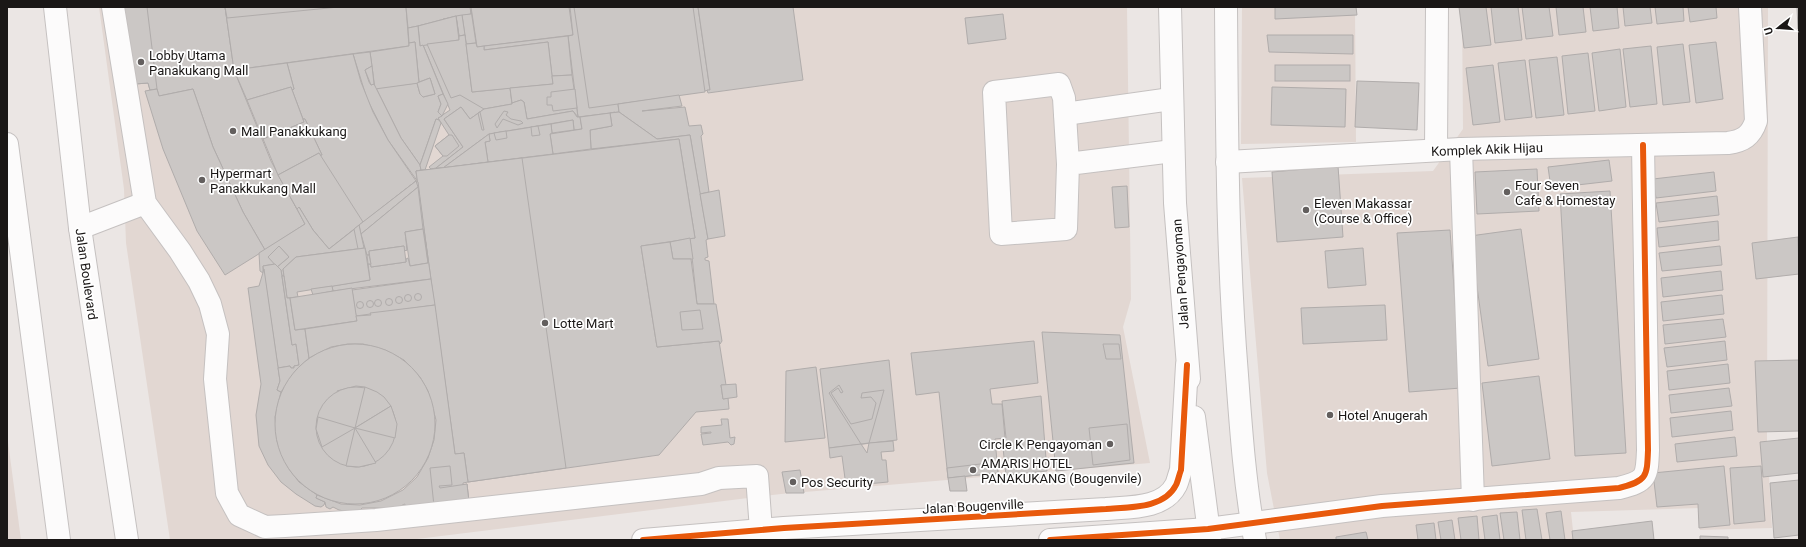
<svg xmlns="http://www.w3.org/2000/svg" width="1806" height="547" viewBox="0 0 1806 547" font-family="Roboto,sans-serif">
  <style>
    .built { fill: #e2d7d2 }
    .building { fill: #cbc7c5; stroke: #b0acab }
    .lines { fill: none; stroke-linecap: round; stroke-linejoin: round }
    .minor-casing { stroke: #c5c1c0; stroke-width: 24 }
    .minor { stroke: #fcfbfb; stroke-width: 22 }
    .cycleway-casing { stroke: #fff; stroke-width: 8 }
    .cycleway { stroke: #e8590c; stroke-width: 6 }
    .poi-dot { fill: #635f5e; stroke: #fff; stroke-width: 1.5 }
    .labels { text-anchor: middle; stroke-width: 3.5; stroke-linejoin: round; paint-order: stroke }
    .poi-label { font-size: 13px; fill: #1a1716; stroke: #fff; text-anchor: start }
    .street-label { font-size: 13px; fill: #1a1716; stroke: #fff }
  </style>
  <rect width="100%" height="100%" fill="#ebe6e4"/>
  <g class="built">
    <polygon points="99,7 1127,7 1131,299 1123,327 1150,463 781,494 409,540 170,540 126,243 124,189"/>
    <polygon points="1242,7 1355,7 1356,142 1241,144"/>
    <polygon points="1462,7 1768,7 1767,441 1772,528 1700,530 1700,508 1571,512 1574,540 1280,540 1267,473 1242,178 1433,171 1463,129"/>
    <polygon points="7,434 21,540 7,540"/>
  </g>
  <g class="building">
    <polygon points="122,7 225,7 234,70 271,161 305,224 265,250 243,212 213,147 193,89 159,96 157,89 150,90 148,83 135,84"/>
    <polygon points="122,7 147,7 157,89 150,90 148,83 135,84"/>
    <polygon points="225,7 406,7 409,46 234,70"/>
    <polygon points="225,7 339,7 227,18"/>
    <polygon points="406,7 470,7 471,14 443,19 443,21 408,28"/>
    <polygon points="471,7 569,7 573,35 477,47"/>
    <polygon points="570,7 698,7 710,90 618,104 619,112 578,117 568,36 573,35"/>
    <polygon points="574,7 693,7 705,92 589,108"/>
    <polygon points="698,7 793,7 803,80 708,93 707,90 710,90"/>
    <polygon points="1275,7 1356,7 1357,15 1275,19"/>
    <polygon points="1459,7 1486,7 1491,45 1464,48"/>
    <polygon points="1491,7 1518,7 1522,40 1495,43"/>
    <polygon points="1522,7 1549,7 1553,36 1526,39"/>
    <polygon points="1556,7 1583,7 1586,32 1559,35"/>
    <polygon points="1590,7 1617,7 1619,28 1593,31"/>
    <polygon points="1623,7 1650,7 1652,23 1625,26"/>
    <polygon points="1655,7 1683,7 1684,21 1657,24"/>
    <polygon points="1688,7 1716,7 1717,18 1690,22"/>
    <polygon points="1797,7 1799,7 1799,29 1798,29"/>
    <polygon points="471,10 476,43 466,44 462,15 471,14"/>
    <polygon points="1003,14 1006,39 968,44 965,18"/>
    <polygon points="462,15 465,35 459,36 456,16"/>
    <polygon points="456,16 459,36 465,35 472,92 510,88 512,104 484,109 470,119 461,107 444,119 463,147 436,168 431,169 429,167 443,156 435,146 449,135 438,118 450,110 423,45 420,46 418,26"/>
    <polygon points="456,16 459,40 420,46 418,26"/>
    <polygon points="418,26 420,46 423,45 443,94 438,96 441,104 438,112 442,116 438,118 439,120 436,119 420,165 401,138 376,88 417,83 420,94 423,97 435,94 430,78 419,82 415,42 409,43 408,28"/>
    <polygon points="465,35 472,92 510,88 512,104 484,109 460,95 451,98 427,44 459,40 459,36"/>
    <polygon points="1267,35 1353,35 1353,54 1269,52"/>
    <polygon points="568,36 572,75 552,76 548,42 484,50 484,46"/>
    <polygon points="415,42 419,83 375,89 370,52 409,46 409,43"/>
    <polygon points="548,42 553,84 472,92 466,44 476,43 477,47 484,46 484,50"/>
    <polygon points="1716,42 1723,99 1696,103 1689,45"/>
    <polygon points="1683,44 1690,102 1663,105 1657,47"/>
    <polygon points="1651,46 1657,104 1630,107 1623,49"/>
    <polygon points="1620,49 1626,107 1599,111 1592,53"/>
    <polygon points="370,52 372,66 365,70 369,82 371,85 374,84 401,138 420,165 421,170 416,171 418,182 388,140 367,99 353,54"/>
    <polygon points="1588,53 1595,111 1568,114 1562,56"/>
    <polygon points="353,54 361,82 373,112 388,140 416,181 329,249 313,230 299,207 297,209 278,175 319,153 319,155 322,155 305,119 303,119 292,90 294,89 287,63"/>
    <polygon points="1557,57 1564,115 1536,118 1529,60"/>
    <polygon points="1525,60 1532,117 1505,120 1498,63"/>
    <polygon points="287,63 294,89 292,90 291,87 247,100 234,70"/>
    <rect x="1275" y="65" width="75" height="16"/>
    <polygon points="1493,65 1500,122 1473,125 1466,68"/>
    <polygon points="372,66 374,84 371,85 365,70"/>
    <polygon points="572,75 578,117 573,111 527,119 524,102 521,100 512,103 510,88 553,84 552,76"/>
    <polygon points="430,78 435,94 423,97 420,94 417,83"/>
    <polygon points="1357,81 1419,83 1417,130 1355,127"/>
    <polygon points="291,87 304,122 263,139 247,100"/>
    <polygon points="1272,87 1346,89 1345,127 1271,125"/>
    <polygon points="157,89 159,96 193,89 213,147 243,212 265,250 225,275 197,231 163,149 145,91"/>
    <polygon points="575,89 577,108 553,111 552,105 547,105 547,97 551,97 551,92"/>
    <polygon points="443,94 448,104 442,116 438,112 441,104 438,96"/>
    <polygon points="679,95 682,106 642,111 685,107 689,126 701,125 703,134 701,136 709,192 700,194 690,135 657,139 619,112 618,104"/>
    <polygon points="521,100 524,102 527,119 573,111 577,117 580,117 582,129 574,130 573,120 489,134 443,168 436,168 463,147 444,119 461,107 470,119 484,109 512,104 512,103"/>
    <polygon points="504,111 508,112 506,115 511,119 521,121 523,123 518,125 503,119 497,128 495,124"/>
    <polygon points="480,112 484,130 482,130 478,113"/>
    <polygon points="615,112 617,126 621,130 622,146 591,149 590,130 612,126 610,113"/>
    <polygon points="619,112 657,139 690,135 708,239 706,240 708,257 705,258 705,260 709,261 714,304 697,304 690,238 695,238 679,139 591,149 590,130 612,126 610,113"/>
    <polygon points="610,113 612,126 590,130 591,149 553,154 550,134 582,129 580,117"/>
    <polygon points="303,119 305,119 322,155 319,155 319,153 278,175 263,139 304,122"/>
    <polygon points="436,119 439,120 441,123 425,170 421,170 420,165"/>
    <polygon points="573,120 574,130 552,133 551,124"/>
    <polygon points="551,124 552,133 550,134 553,154 488,162 485,142 490,141 489,134"/>
    <polygon points="538,126 540,135 532,136 531,127"/>
    <polygon points="506,131 507,138 496,140 494,133"/>
    <polygon points="489,134 490,141 485,142 488,162 443,168"/>
    <polygon points="449,135 452,135 459,146 447,156 443,156 435,146"/>
    <polygon points="679,139 695,238 641,246 657,347 719,341 726,385 721,385 723,399 728,398 729,409 696,412 659,455 468,482 464,453 455,454 416,171"/>
    <polygon points="319,153 363,222 329,249 313,230 299,207 297,209 278,175"/>
    <polygon points="522,158 566,468 468,482 464,453 455,454 416,171"/>
    <polygon points="1609,160 1612,181 1551,188 1548,167"/>
    <polygon points="1338,166 1343,237 1277,242 1272,172"/>
    <polygon points="1537,169 1539,211 1477,214 1475,172"/>
    <polygon points="1714,172 1716,191 1656,198 1653,179"/>
    <polygon points="416,181 418,182 426,244 423,229 405,232 407,250 404,251 404,246 369,251 369,255 367,255 364,248 296,257 283,269 284,276 282,276 281,270 277,267 289,257 279,246 268,257 275,264 263,266 263,273 260,271 259,253 305,224 297,209 299,207 313,230 329,249"/>
    <polygon points="416,181 418,187 361,234 359,225"/>
    <polygon points="1127,186 1129,227 1115,228 1112,187"/>
    <polygon points="418,187 423,229 405,232 407,250 404,251 404,246 369,251 369,255 367,255 361,234"/>
    <polygon points="719,190 725,236 708,239 700,194"/>
    <polygon points="1610,191 1626,453 1575,456 1560,194"/>
    <polygon points="1717,196 1719,215 1659,222 1656,203"/>
    <polygon points="1718,221 1719,240 1659,247 1657,228"/>
    <polygon points="359,225 364,248 358,249 354,229"/>
    <polygon points="423,229 428,263 410,266 405,232"/>
    <polygon points="1521,229 1539,359 1488,366 1470,236"/>
    <polygon points="1450,230 1461,388 1409,392 1397,233"/>
    <polygon points="1798,237 1799,274 1756,279 1752,243"/>
    <polygon points="690,238 693,259 673,259 670,242"/>
    <polygon points="670,242 673,259 691,259 697,304 716,304 722,341 720,344 719,341 657,347 641,246"/>
    <polygon points="426,244 431,279 333,291 332,286 370,280 368,264 371,264 371,267 406,262 406,259 408,258 410,266 428,263"/>
    <polygon points="279,246 289,257 277,267 268,257"/>
    <polygon points="404,246 406,262 371,267 369,251"/>
    <polygon points="1720,246 1722,265 1662,271 1659,253"/>
    <polygon points="365,248 370,280 297,292 298,297 287,298 283,269 296,257"/>
    <polygon points="1363,248 1366,285 1328,288 1325,251"/>
    <polygon points="367,255 369,255 371,264 368,264"/>
    <polygon points="275,264 281,270 292,345 296,344 299,365 294,366 294,368 291,368 290,366 278,368 263,266"/>
    <polygon points="264,269 280,381 277,390 281,392 275,417 277,441 289,469 299,482 317,495 316,498 325,502 324,505 321,507 315,506 296,494 281,482 268,465 259,446 256,415 261,384 248,288 259,286"/>
    <polygon points="1721,271 1723,290 1663,297 1661,278"/>
    <polygon points="282,276 284,276 287,298 290,298 295,330 305,329 309,358 296,370 281,392 277,390 280,381 278,368 290,366 291,368 294,368 294,366 299,365 296,344 292,345"/>
    <polygon points="431,279 435,305 356,316 352,290"/>
    <polygon points="332,286 333,291 313,295 311,289"/>
    <polygon points="352,288 357,321 295,330 290,298"/>
    <circle cx="418" cy="297" r="3.5"/>
    <circle cx="408" cy="298" r="3.5"/>
    <polygon points="1722,295 1724,314 1663,321 1661,302"/>
    <circle cx="399" cy="300" r="3.5"/>
    <circle cx="389" cy="302" r="3.5"/>
    <circle cx="378" cy="303" r="3.5"/>
    <circle cx="370" cy="304" r="3.5"/>
    <circle cx="360" cy="305" r="3.5"/>
    <polygon points="435,305 455,454 464,453 468,482 463,483 463,485 467,484 469,502 406,516 405,504 396,508 362,508 359,511 349,512 339,510 333,507 330,509 326,507 325,502 316,498 317,495 341,504 360,505 381,501 403,490 417,477 428,458 434,440 436,420 428,391 420,377 404,360 385,350 363,344 348,344 331,347 309,358 305,329 357,321 356,316 371,315 370,313"/>
    <polygon points="1385,305 1387,340 1303,344 1301,308"/>
    <polygon points="700,310 703,329 682,330 680,312"/>
    <polygon points="1723,319 1726,337 1665,344 1663,325"/>
    <polygon points="1042,332 1120,335 1134,463 1056,471"/>
    <polygon points="1034,341 1038,383 990,389 992,404 1002,404 1005,438 995,439 998,473 948,478 939,392 916,395 911,353"/>
    <polygon points="1725,341 1727,360 1667,367 1664,348"/>
    <circle cx="355" cy="424" r="80"/>
    <polygon points="1103,344 1119,344 1121,359 1106,359"/>
    <polygon points="889,360 897,440 829,448 820,369"/>
    <polygon points="1799,360 1799,431 1758,432 1755,361"/>
    <polygon points="1728,364 1730,383 1669,390 1667,371"/>
    <polygon points="816,367 825,438 785,442 786,371"/>
    <polygon points="1539,376 1550,459 1492,466 1482,383"/>
    <polygon points="736,384 737,397 723,399 721,385"/>
    <polygon points="839,385 843,392 841,393 838,388 831,393 851,424 872,419 876,403 871,397 861,398 862,393 884,390 869,443 861,444 829,393"/>
    <polygon points="356,386 365,387 355,428 337,391"/>
    <circle cx="356" cy="427" r="40"/>
    <polygon points="365,387 377,392 384,397 391,406 355,428"/>
    <polygon points="1729,388 1732,406 1671,413 1669,395"/>
    <polygon points="1041,396 1047,471 1006,475 1002,439 1006,438 1002,401"/>
    <polygon points="391,406 397,424 395,438 355,428"/>
    <polygon points="1731,411 1733,430 1672,437 1670,418"/>
    <polygon points="318,417 355,428 322,447 316,429"/>
    <polygon points="721,419 728,419 730,438 735,437 734,444 731,445 728,442 703,445 701,434 711,433 711,432 701,433 701,427 722,425"/>
    <polygon points="1127,424 1130,460 1093,465 1089,428"/>
    <polygon points="355,428 376,463 359,467 346,466"/>
    <polygon points="1735,437 1737,456 1677,462 1675,444"/>
    <polygon points="1799,438 1799,473 1763,477 1760,442"/>
    <polygon points="893,441 894,451 881,452 882,460 886,460 888,482 846,486 842,456 830,458 829,448 861,444 867,453 869,443"/>
    <polygon points="997,462 998,473 948,478 947,468"/>
    <polygon points="450,466 452,485 439,486 440,488 467,484 469,502 434,506 430,468"/>
    <polygon points="1724,466 1730,525 1699,528 1698,504 1657,507 1653,473"/>
    <polygon points="1761,466 1765,521 1734,524 1730,468"/>
    <polygon points="800,470 804,493 786,493 782,472"/>
    <polygon points="965,476 967,491 950,491 948,478"/>
    <polygon points="1799,480 1799,535 1774,538 1770,483"/>
    <polygon points="1537,509 1542,540 1526,540 1522,510"/>
    <polygon points="1561,511 1565,540 1550,540 1546,513"/>
    <polygon points="1517,512 1520,540 1504,540 1500,513"/>
    <polygon points="1497,515 1500,540 1485,540 1482,517"/>
    <polygon points="1477,516 1479,540 1461,540 1458,518"/>
    <polygon points="1452,520 1455,540 1441,540 1438,522"/>
    <polygon points="1652,521 1654,540 1573,540 1572,531"/>
    <polygon points="1434,523 1436,540 1418,540 1416,525"/>
    <polygon points="1366,532 1368,540 1336,540 1336,537"/>
    <polygon points="1700,536 1728,537 1728,540 1700,540"/>
  </g>
  <g class="lines">
    <g class="minor-casing">
      <g id="minor">
        <polyline points="55,7 80,228 127,540"/>
        <polyline points="113,7 145,203 180,251 199,281 210,304 218,334 215,379 227,493 239,515 265,527 285,526 376,520 701,484 719,478 757,476 761,530"/>
        <polyline points="1170,7 1175,203 1189,379"/>
        <path d="M1226 7C1227 130 1227 252 1237 375 1241 430 1245 486 1255 540"/>
        <polyline points="1065,114 1171,99"/>
        <polyline points="7,144 59,540"/>
        <polyline points="1461,149 1473,500"/>
        <polyline points="1436,150 1437,7"/>
        <path d="M1227 162 1461 149 1728 143C1743 141 1751 136 1756 121L1750 7"/>
        <polyline points="1068,164 1064,98 1059,84 994,92 1001,234 1066,229 1068,164 1173,151"/>
        <polyline points="80,228 145,203"/>
        <polyline points="1194,417 1210,540"/>
        <path d="M643 540 784 528 1106 509C1129 507 1164 509 1176 485 1178 481 1179 475 1181 470L1187 365"/>
        <path d="M1050 540 1208 529 1382 506 1619 488C1647 481 1647 477 1648 450L1643 145"/>
      </g>
    </g>
    <use href="#minor" class="minor"/>
    <g class="cycleway-casing">
      <g id="cycleway">
        <path d="M643 540 784 528 1106 509C1129 507 1164 509 1176 485 1178 481 1179 475 1181 470L1187 365"/>
        <path d="M1050 540 1208 529 1382 506 1619 488C1647 481 1647 477 1648 450L1643 145"/>
      </g>
    </g>
    <use href="#cycleway" class="cycleway"/>
  </g>
  <g class="poi-dot">
    <circle cx="141" cy="62" r="4"/>
    <circle cx="233" cy="131" r="4"/>
    <circle cx="202" cy="180" r="4"/>
    <circle cx="1507" cy="192" r="4"/>
    <circle cx="1306" cy="210" r="4"/>
    <circle cx="545" cy="323" r="4"/>
    <circle cx="1330" cy="415" r="4"/>
    <circle cx="1110" cy="444" r="4"/>
    <circle cx="973" cy="470" r="4"/>
    <circle cx="793" cy="482" r="4"/>
  </g>
  <g class="labels">
    <g class="poi-label">
      <text x="149" y="60">Lobby Utama<tspan x="149" dy="15">Panakukang Mall</tspan></text>
      <text x="241" y="136">Mall Panakkukang</text>
      <text x="210" y="178">Hypermart<tspan x="210" dy="15">Panakkukang Mall</tspan></text>
      <text x="1515" y="190">Four Seven<tspan x="1515" dy="15">Cafe &amp; Homestay</tspan></text>
      <text x="1314" y="208">Eleven Makassar<tspan x="1314" dy="15">(Course &amp; Office)</tspan></text>
      <text x="553" y="328">Lotte Mart</text>
      <text x="1338" y="420">Hotel Anugerah</text>
      <text x="1102" y="449" text-anchor="end">Circle K Pengayoman</text>
      <text x="981" y="468">AMARIS HOTEL<tspan x="981" dy="15">PANAKUKANG (Bougenvile)</tspan></text>
      <text x="801" y="487">Pos Security</text>
    </g>
    <g class="street-label">
      <text transform="translate(1487 149) rotate(-2)" y="5">Komplek Akik Hijau</text>
      <text transform="translate(87 274) rotate(82)" y="5">Jalan Boulevard</text>
      <text transform="translate(1180 274) rotate(-94)" y="5">Jalan Pengayoman</text>
      <text transform="translate(973 506) rotate(-3)" y="5">Jalan Bougenville</text>
    </g>
  </g>
  <rect width="1806" height="547" fill="none" stroke="#1a1716" stroke-width="16"/>
  <g transform="translate(1778 28) rotate(253)" stroke="#ffffff" stroke-width="3" paint-order="stroke">
  <path d="M0-3L7 15L0 10L-7 15Z" fill="#1a1716"/>
  <text y="-6" font-size="11" font-weight="bold" text-anchor="middle" fill="#1a1716">U</text>
  </g>
</svg>
